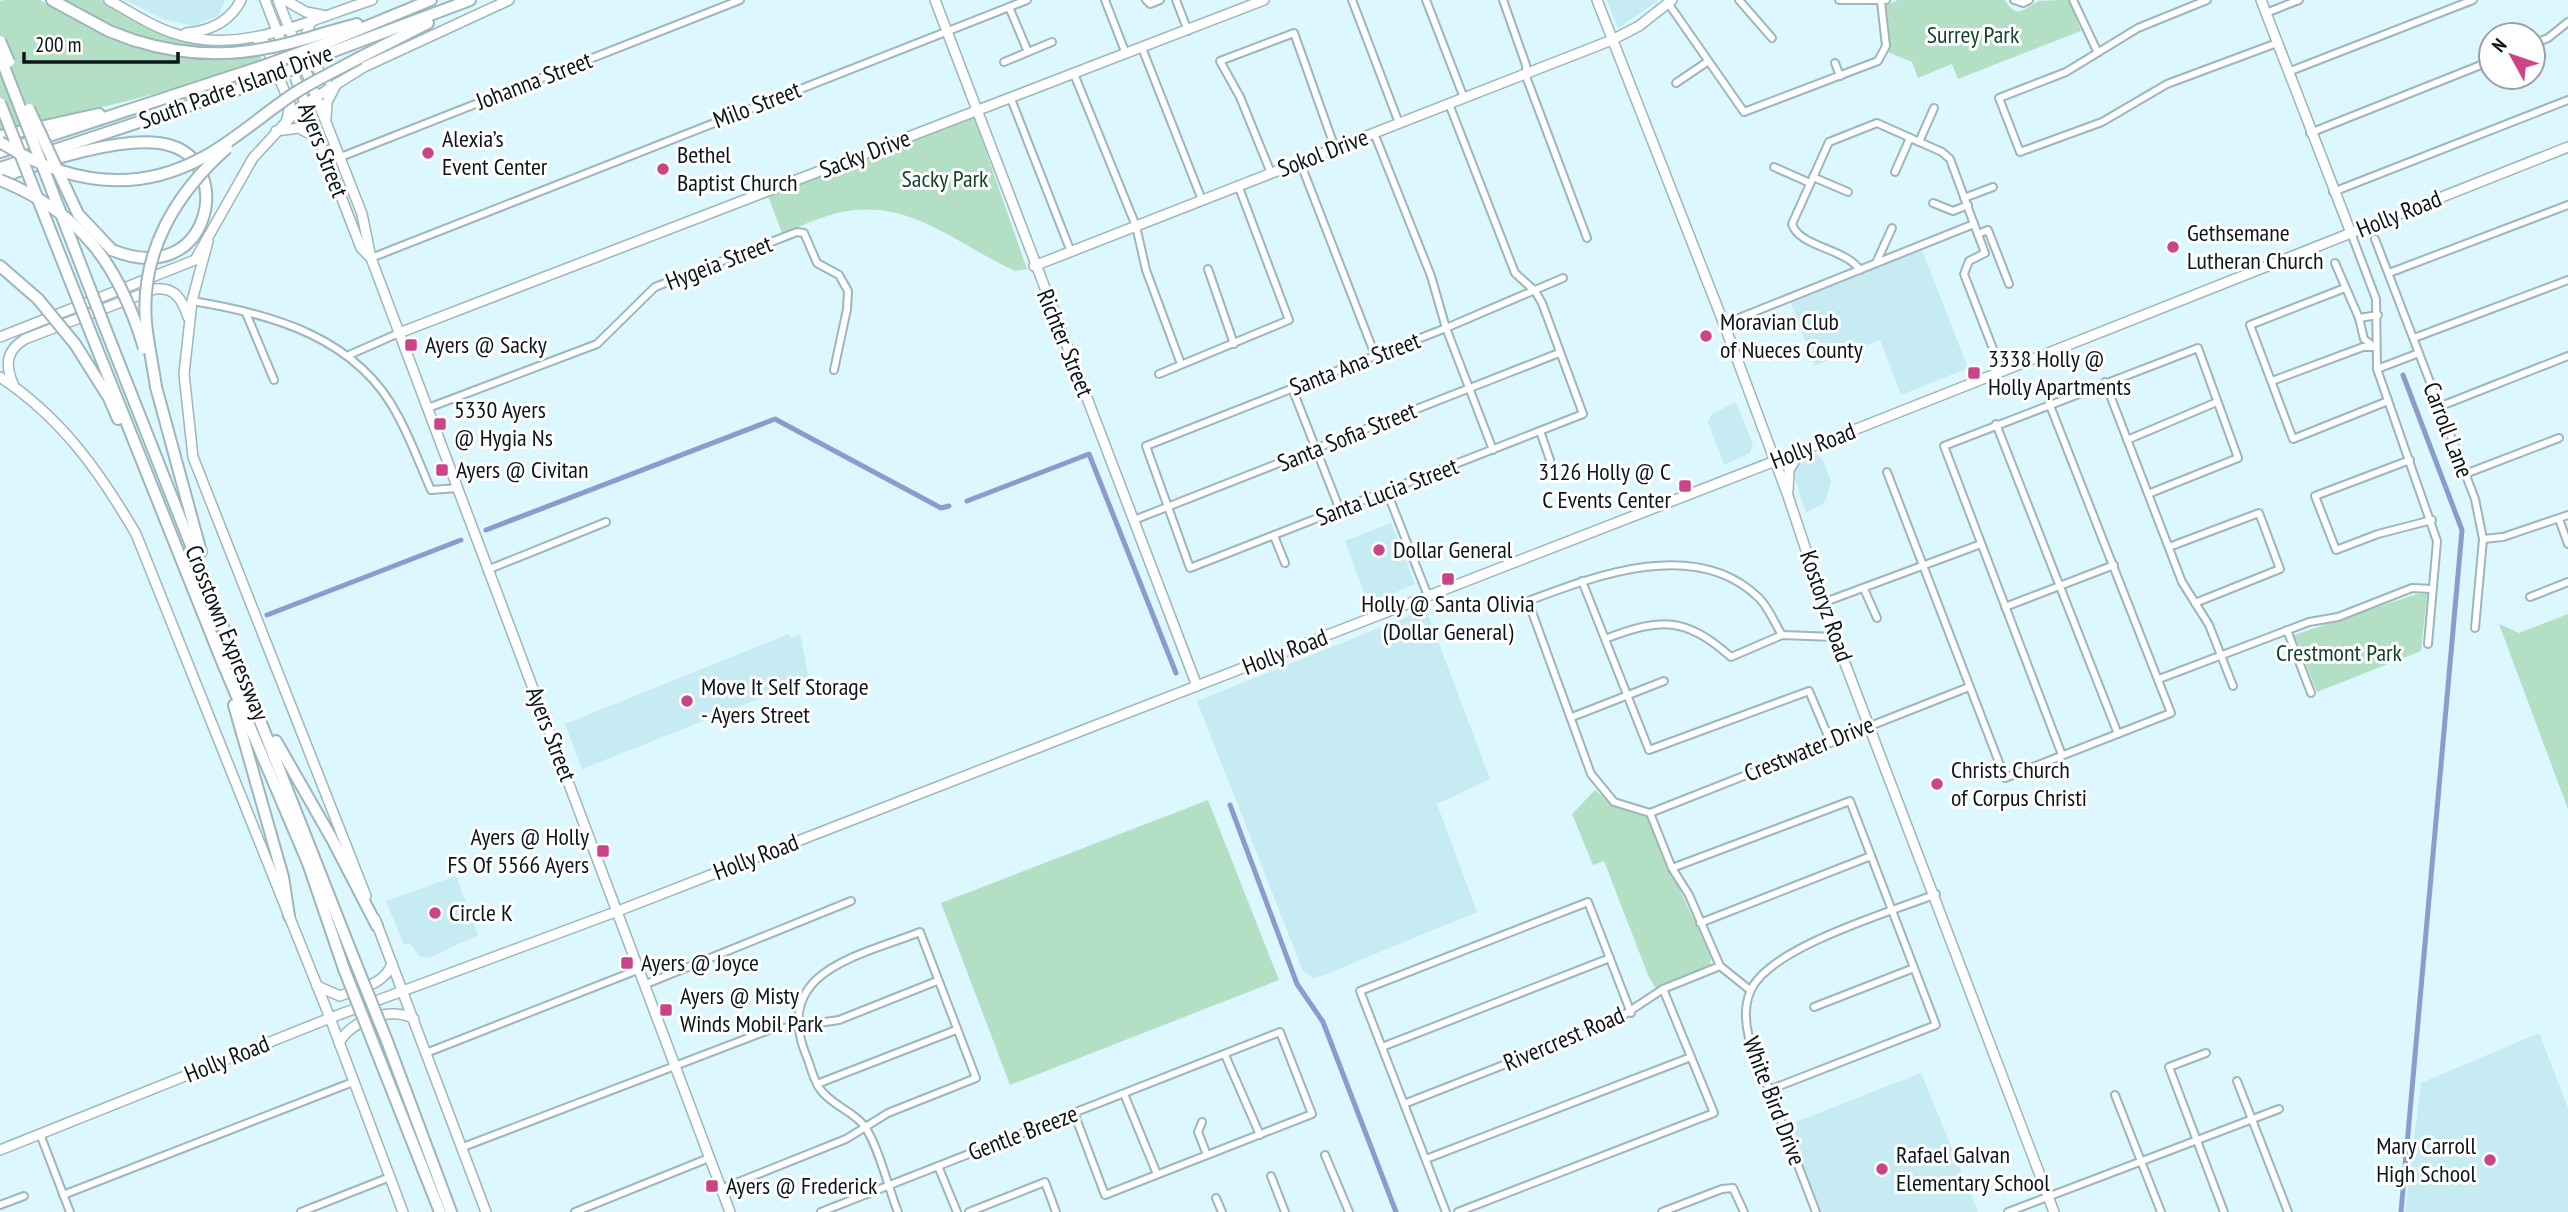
<svg xmlns="http://www.w3.org/2000/svg" width="2568" height="1212" viewBox="0 0 2568 1212" font-family="'PT Sans Narrow',sans-serif">
  <style>
    .built { fill: #c7ebf3 }
    .green { fill: #b3e0c4 }
    .lines { fill: none; stroke-linecap: round; stroke-linejoin: round }
    .canal { stroke: #8a9ccd; stroke-width: 5 }
    .street-casing { stroke: #9cb6bc; stroke-width: 10 }
    .secondary-casing { stroke: #9cb6bc; stroke-width: 12 }
    .highway-casing { stroke: #9cb6bc; stroke-width: 14 }
    .street { stroke: #fff; stroke-width: 6 }
    .secondary { stroke: #fff; stroke-width: 9 }
    .highway { stroke: #fff; stroke-width: 10 }
    .highway-bridge-casing { stroke: #9cb6bc; stroke-width: 14; stroke-linecap: butt }
    .highway-bridge { stroke: #fff; stroke-width: 10 }
    .poi-dot { fill: #c94588; stroke: #fff; stroke-width: 2.5 }
    .labels { text-anchor: middle; stroke-width: 6; stroke-linejoin: round; paint-order: stroke }
    .park-label { font-size: 24px; fill: #16422b; stroke: #fff }
    .street-label { font-size: 24px; fill: #0c1517; stroke: #fff }
    .poi-label { font-size: 24px; fill: #0c1517; stroke: #fff; text-anchor: start }
  </style>
  <rect width="100%" height="100%" fill="#dcf7fe"/>
  <g class="built">
    <polygon points="125,0 225,0 219,15 193,26 163,19"/>
    <polygon points="1607,0 1659,0 1620,27 1617,26"/>
    <polygon points="1922,250 1968,368 1901,395 1880,340 1815,366 1790,301"/>
    <polygon points="1736,402 1753,445 1750,453 1724,465 1708,422 1711,415"/>
    <polygon points="1816,454 1823,460 1831,482 1824,503 1806,513 1793,473 1802,462"/>
    <polygon points="1391,523 1415,584 1368,604 1345,541"/>
    <polygon points="1426,609 1490,779 1437,804 1477,912 1314,979 1303,971 1197,701"/>
    <polygon points="789,634 791,638 800,634 809,679 582,769 565,724"/>
    <polygon points="456,876 478,935 429,958 419,956 410,943 404,945 386,901"/>
    <polygon points="2539,1033 2568,1108 2568,1212 2405,1212 2421,1083"/>
    <polygon points="1921,1073 1978,1212 1821,1212 1788,1125"/>
  </g>
  <g class="green">
    <path d="M4 0H40L47 4 50 0H101L188 42 228 45 254 42 262 60C177 91 88 111 0 131V1Z"/>
    <path d="M1898 0H2005C2017 22 2026 6 2039 1 2048 0 2060 0 2069 0L2081 31 1958 79 1952 64 1918 78 1912 62 1888 52 1886 5Z"/>
    <path d="M974 117 1027 269 1015 271C962 247 917 204 855 210 830 212 805 225 782 233L768 196Z"/>
    <polygon points="2417,594 2427,594 2421,651 2317,692 2294,635"/>
    <polygon points="2568,614 2568,809 2499,624 2519,633"/>
    <path d="M1595 790 1615 807 1647 817C1666 866 1691 909 1711 958L1710 965 1656 989 1648 975 1604 861 1593 865 1572 814Z"/>
    <polygon points="1208,800 1279,980 1010,1085 941,903"/>
  </g>
  <g class="lines">
    <g class="canal">
      <polyline points="967,501 1089,454 1176,673"/>
      <polyline points="486,530 775,419 941,508 949,506"/>
      <polyline points="267,615 461,540"/>
      <polyline points="1230,805 1297,984 1323,1022 1396,1212"/>
      <polyline points="2401,1212 2462,530 2403,375"/>
    </g>
    <g class="street-casing">
      <g id="street">
        <polyline points="1105,0 1126,54"/>
        <polyline points="1146,0 1150,4 1160,0"/>
        <polyline points="1176,0 1188,31"/>
        <polyline points="1352,0 1399,123"/>
        <polyline points="1426,0 1464,98"/>
        <polyline points="1503,0 1526,65 1527,79 1587,238"/>
        <polyline points="1739,0 1772,38"/>
        <polyline points="1839,0 1886,0"/>
        <polyline points="2014,0 2023,3 2029,0"/>
        <polyline points="2073,0 2097,51"/>
        <polyline points="2207,0 2138,28 2066,72 1999,98 2020,152 2102,122 2167,84 2277,43"/>
        <polyline points="1668,3 1744,112 1878,61 1886,46 1881,2"/>
        <polyline points="1009,7 1028,52"/>
        <polyline points="2266,13 2299,0"/>
        <polyline points="2533,44 2548,38 2568,22"/>
        <polyline points="1142,48 1202,200"/>
        <polyline points="1004,62 1052,42"/>
        <polyline points="1835,63 1840,76"/>
        <polyline points="2288,72 2473,0"/>
        <polyline points="1074,74 1136,226 1146,270 1181,364"/>
        <polyline points="1676,83 1707,62"/>
        <polyline points="1011,99 1071,252"/>
        <polyline points="1449,104 1515,273 1535,291 1542,303 1583,414 1190,568 1146,446 1446,328 1563,278"/>
        <polyline points="1374,133 1431,276 1446,328 1493,450"/>
        <polyline points="2310,133 2491,61"/>
        <polyline points="1919,142 1934,108"/>
        <polyline points="328,162 740,0"/>
        <polyline points="1300,162 1375,355"/>
        <polyline points="1774,167 1810,183"/>
        <polyline points="1895,172 1910,138"/>
        <polyline points="1271,173 1240,97 1220,61 1294,33 1335,148"/>
        <polyline points="1813,177 1848,192"/>
        <polyline points="2333,192 2568,100"/>
        <polyline points="1964,198 1993,187"/>
        <polyline points="1933,203 1953,211 1968,205"/>
        <polyline points="2351,233 2376,299 2377,369 2437,541 2428,644"/>
        <polyline points="1978,234 1988,230 2009,284"/>
        <polyline points="2375,239 2475,499 2483,539 2475,628"/>
        <polyline points="371,258 1027,0"/>
        <polyline points="1876,263 1892,228"/>
        <polyline points="2335,263 2359,318 2378,315"/>
        <polyline points="1208,269 1234,344"/>
        <path d="M1860 270C1845 248 1799 247 1792 224L1829 142 1877 123 1942 152 1950 159 1974 224"/>
        <polyline points="2389,273 2568,205"/>
        <polyline points="2345,288 2250,325 2293,439 2388,401"/>
        <path d="M192 301C273 314 358 338 398 416 411 440 420 465 431 490L458 488"/>
        <polyline points="246,313 274,380"/>
        <polyline points="2359,318 2364,339 2373,346"/>
        <polyline points="1724,324 1974,224 1985,253 1969,261 1964,274 2002,372"/>
        <polyline points="2414,338 2568,280"/>
        <polyline points="349,355 399,333"/>
        <polyline points="2377,369 2419,353"/>
        <polyline points="1159,374 1289,320 1238,185"/>
        <polyline points="2272,381 2363,347 2375,347"/>
        <polyline points="2105,382 2182,582 2209,625 2233,686"/>
        <polyline points="1292,388 1340,510"/>
        <polyline points="2441,406 2568,356"/>
        <polyline points="428,408 597,344 655,287 797,232 804,233 817,263 839,275 848,291 847,309 834,370"/>
        <polyline points="1996,424 2118,734"/>
        <polyline points="1540,431 1550,460"/>
        <polyline points="2127,440 2217,402"/>
        <polyline points="2410,460 2315,496 2336,550 2378,534 2432,520"/>
        <polyline points="1887,472 2005,778 2171,713 2049,403"/>
        <polyline points="2465,474 2559,438"/>
        <polyline points="1387,492 1428,596"/>
        <polyline points="2559,519 2568,544"/>
        <polyline points="1134,520 1559,353"/>
        <polyline points="1274,536 1285,563"/>
        <polyline points="2483,539 2503,537 2568,515"/>
        <polyline points="2169,547 2259,513 2280,569 2195,603"/>
        <polyline points="487,570 606,522"/>
        <polyline points="1582,581 1649,750 1809,691 1831,743"/>
        <polyline points="1864,589 1877,618"/>
        <polyline points="2530,597 2568,582"/>
        <polyline points="1825,602 1981,544"/>
        <polyline points="2005,607 2114,565"/>
        <polyline points="2287,630 2311,693"/>
        <path d="M1605 639C1662 617 1685 617 1731 657L1782 635 1835 637"/>
        <polyline points="2159,679 2309,622 2338,617 2412,588 2432,589"/>
        <polyline points="1572,717 1664,681"/>
        <polyline points="2062,755 1944,446 2198,348 2238,458 2148,494"/>
        <path d="M1650 813 1614 802 1591 774 1528 601C1597 575 1697 537 1759 598 1769 608 1775 624 1782 635"/>
        <polyline points="1650,813 1969,687"/>
        <polyline points="1650,813 1672,868 1689,895 1720,966 1750,990"/>
        <polyline points="1672,868 1850,801 1936,1025 1769,1090"/>
        <polyline points="1700,923 1871,856"/>
        <polyline points="646,984 851,901"/>
        <polyline points="1814,1007 1914,968"/>
        <polyline points="1382,1047 1610,958"/>
        <polyline points="426,1053 640,969"/>
        <polyline points="2206,1053 2169,1067 2224,1212"/>
        <polyline points="1225,1055 1260,1135"/>
        <polyline points="2237,1081 2288,1212"/>
        <polyline points="817,1084 956,1030"/>
        <polyline points="1124,1094 1157,1174"/>
        <polyline points="2115,1095 2161,1212"/>
        <polyline points="1404,1104 1613,1022 1663,989 1720,966"/>
        <polyline points="1202,1122 1198,1132 1207,1155"/>
        <polyline points="40,1134 70,1212"/>
        <polyline points="463,1147 769,1030 839,1020 937,981"/>
        <polyline points="1325,1155 1349,1212"/>
        <polyline points="1426,1159 1691,1057"/>
        <polyline points="938,1166 957,1212"/>
        <polyline points="1271,1176 1285,1212"/>
        <path d="M721 1189 846 1139 888 1113 976 1078 920 932C860 956 772 970 806 1055 811 1066 813 1080 820 1089 832 1106 854 1111 865 1127 878 1145 889 1190 898 1212"/>
        <polyline points="63,1195 353,1082"/>
        <polyline points="1216,1198 1222,1212"/>
        <polyline points="0,1205 24,1196"/>
        <polyline points="301,1212 390,1177"/>
        <polyline points="575,1212 709,1158"/>
        <polyline points="821,1212 1280,1032 1312,1114 1105,1195 1074,1113"/>
        <polyline points="969,1212 1045,1182 1056,1212"/>
        <polyline points="1446,1212 1360,991 1588,902 1631,1013"/>
        <polyline points="1458,1212 1714,1113 1663,989"/>
        <polyline points="1662,1212 1722,1189 1733,1188 1744,1212"/>
        <path d="M1816 1212 1749 1038C1745 1022 1744 1005 1751 990 1770 947 1891 912 1936 894"/>
        <polyline points="2008,1212 2279,1109"/>
      </g>
    </g>
    <g class="secondary-casing">
      <g id="secondary">
        <path d="M109 0C130 12 153 27 176 34 242 55 309 20 372 0"/>
        <polyline points="265,0 361,248 371,258"/>
        <polyline points="278,0 362,214 371,258 730,1212"/>
        <polyline points="285,0 306,12 322,15"/>
        <polyline points="935,0 1197,686"/>
        <polyline points="1597,0 1724,324 1788,496 1835,637 2054,1212"/>
        <polyline points="2261,0 2351,233"/>
        <polyline points="312,19 306,35 319,72 327,80"/>
        <path d="M186 33C209 31 230 22 241 0"/>
        <polyline points="255,38 264,42 290,104 287,119"/>
        <polyline points="326,119 327,102 337,83"/>
        <polyline points="276,131 299,128 317,138"/>
        <polyline points="208,241 192,301 184,374 193,457 366,896"/>
        <polyline points="1034,266 1612,40 1639,26 1672,0"/>
        <polyline points="399,333 1264,0"/>
        <polyline points="0,337 195,260 253,158 300,107 364,67 509,0"/>
        <path d="M0 377C61 417 100 472 136 534L330 1018 403 1212"/>
        <path d="M14 386C5 366 5 351 25 339L155 289C175 287 182 299 188 317"/>
        <polyline points="1788,491 1789,470 1800,452"/>
        <polyline points="375,919 486,1212"/>
        <path d="M317 986 340 996C360 988 385 985 392 963"/>
        <path d="M339 1043C351 1020 391 1006 414 1019"/>
        <polyline points="0,1150 330,1018 618,911 1811,447 2568,147"/>
      </g>
    </g>
    <g class="highway-casing">
      <g id="highway">
        <polyline points="52,0 109,31 133,40"/>
        <polyline points="328,32 357,24"/>
        <polyline points="329,42 431,0"/>
        <polyline points="334,51 470,0"/>
        <polyline points="359,58 428,23"/>
        <polyline points="0,136 99,114"/>
        <polyline points="0,152 266,65"/>
        <polyline points="0,168 272,78"/>
        <path d="M0 178C41 162 130 132 172 146 234 166 210 290 112 250"/>
        <polyline points="0,266 38,299"/>
        <polyline points="106,330 356,964"/>
        <polyline points="92,336 221,659 308,863 344,969"/>
        <polyline points="75,344 109,398 118,419"/>
        <polyline points="156,387 201,552"/>
        <polyline points="234,705 283,877 289,916"/>
        <polyline points="276,741 332,839 377,926"/>
        <polyline points="387,1041 451,1212"/>
        <polyline points="374,1045 440,1212"/>
      </g>
    </g>
    <use href="#street" class="street"/>
    <use href="#secondary" class="secondary"/>
    <use href="#highway" class="highway"/>
    <g class="highway-bridge-casing">
      <g id="highway-bridge">
        <path d="M133 40C203 62 258 55 328 32"/>
        <polyline points="0,41 9,62"/>
        <polyline points="0,56 106,330"/>
        <polyline points="266,65 329,42"/>
        <polyline points="272,78 334,51"/>
        <polyline points="0,103 92,336"/>
        <polyline points="29,109 78,214 112,250"/>
        <path d="M0 142C64 182 132 196 202 158 236 140 265 112 298 91 318 79 339 69 359 58"/>
        <path d="M0 180C82 213 119 265 144 348"/>
        <polyline points="38,299 75,344"/>
        <path d="M156 387C153 366 148 344 146 323 140 252 176 193 227 148"/>
        <polyline points="356,964 387,1041"/>
        <polyline points="344,969 374,1045"/>
      </g>
    </g>
    <use href="#highway-bridge" class="highway-bridge"/>
  </g>
  <g class="poi-dot">
    <circle cx="428" cy="153" r="7"/>
    <circle cx="663" cy="169" r="7"/>
    <circle cx="2173" cy="247" r="7"/>
    <circle cx="1706" cy="336" r="7"/>
    <rect x="404" y="338" width="14" height="14" rx="3.5"/>
    <rect x="1967" y="366" width="14" height="14" rx="3.5"/>
    <rect x="433" y="417" width="14" height="14" rx="3.5"/>
    <rect x="435" y="463" width="14" height="14" rx="3.5"/>
    <rect x="1678" y="479" width="14" height="14" rx="3.5"/>
    <circle cx="1379" cy="550" r="7"/>
    <rect x="1441" y="572" width="14" height="14" rx="3.5"/>
    <circle cx="687" cy="701" r="7"/>
    <circle cx="1937" cy="784" r="7"/>
    <rect x="596" y="844" width="14" height="14" rx="3.5"/>
    <circle cx="435" cy="913" r="7"/>
    <rect x="620" y="956" width="14" height="14" rx="3.5"/>
    <rect x="659" y="1003" width="14" height="14" rx="3.5"/>
    <circle cx="2490" cy="1160" r="7"/>
    <circle cx="1882" cy="1169" r="7"/>
    <rect x="705" y="1179" width="14" height="14" rx="3.5"/>
  </g>
  <g class="labels">
    <g class="park-label">
      <text x="1973" y="43">Surrey Park</text>
      <text x="945" y="187">Sacky Park</text>
      <text x="2339" y="661">Crestmont Park</text>
    </g>
    <g class="street-label">
      <text transform="translate(534 81) rotate(-21)" y="8">Johanna Street</text>
      <text transform="translate(236 87) rotate(-20)" y="8">South Padre Island Drive</text>
      <text transform="translate(757 105) rotate(-21)" y="8">Milo Street</text>
      <text transform="translate(323 150) rotate(69)" y="8">Ayers Street</text>
      <text transform="translate(1323 153) rotate(-21)" y="8">Sokol Drive</text>
      <text transform="translate(865 154) rotate(-21)" y="8">Sacky Drive</text>
      <text transform="translate(2399 214) rotate(-22)" y="8">Holly Road</text>
      <text transform="translate(719 263) rotate(-21)" y="8">Hygeia Street</text>
      <text transform="translate(1065 343) rotate(68)" y="8">Richter Street</text>
      <text transform="translate(1355 364) rotate(-21)" y="8">Santa Ana Street</text>
      <text transform="translate(2448 430) rotate(69)" y="8">Carroll Lane</text>
      <text transform="translate(1347 437) rotate(-22)" y="8">Santa Sofia Street</text>
      <text transform="translate(1813 446) rotate(-21)" y="8">Holly Road</text>
      <text transform="translate(1387 492) rotate(-21)" y="8">Santa Lucia Street</text>
      <text transform="translate(1826 606) rotate(71)" y="8">Kostoryz Road</text>
      <text transform="translate(227 633) rotate(68)" y="8">Crosstown Expressway</text>
      <text transform="translate(1285 652) rotate(-21)" y="8">Holly Road</text>
      <text transform="translate(551 734) rotate(69)" y="8">Ayers Street</text>
      <text transform="translate(1809 749) rotate(-22)" y="8">Crestwater Drive</text>
      <text transform="translate(756 857) rotate(-21)" y="8">Holly Road</text>
      <text transform="translate(1564 1039) rotate(-23)" y="8">Rivercrest Road</text>
      <text transform="translate(227 1059) rotate(-22)" y="8">Holly Road</text>
      <text transform="translate(1774 1101) rotate(69)" y="8">White Bird Drive</text>
      <text transform="translate(1023 1133) rotate(-21)" y="8">Gentle Breeze</text>
    </g>
    <g class="poi-label">
      <text x="442" y="147">Alexia’s<tspan x="442" dy="28">Event Center</tspan></text>
      <text x="677" y="163">Bethel<tspan x="677" dy="28">Baptist Church</tspan></text>
      <text x="2187" y="241">Gethsemane<tspan x="2187" dy="28">Lutheran Church</tspan></text>
      <text x="1720" y="330">Moravian Club<tspan x="1720" dy="28">of Nueces County</tspan></text>
      <text x="425" y="353">Ayers @ Sacky</text>
      <text x="1988" y="367">3338 Holly @<tspan x="1988" dy="28">Holly Apartments</tspan></text>
      <text x="454" y="418">5330 Ayers<tspan x="454" dy="28">@ Hygia Ns</tspan></text>
      <text x="456" y="478">Ayers @ Civitan</text>
      <text x="1671" y="480" text-anchor="end">3126 Holly @ C<tspan x="1671" dy="28">C Events Center</tspan></text>
      <text x="1393" y="558">Dollar General</text>
      <text x="1448" y="612" text-anchor="middle">Holly @ Santa Olivia<tspan x="1448" dy="28">(Dollar General)</tspan></text>
      <text x="701" y="695">Move It Self Storage<tspan x="701" dy="28">- Ayers Street</tspan></text>
      <text x="1951" y="778">Christs Church<tspan x="1951" dy="28">of Corpus Christi</tspan></text>
      <text x="589" y="845" text-anchor="end">Ayers @ Holly<tspan x="589" dy="28">FS Of 5566 Ayers</tspan></text>
      <text x="449" y="921">Circle K</text>
      <text x="641" y="971">Ayers @ Joyce</text>
      <text x="680" y="1004">Ayers @ Misty<tspan x="680" dy="28">Winds Mobil Park</tspan></text>
      <text x="2476" y="1154" text-anchor="end">Mary Carroll<tspan x="2476" dy="28">High School</tspan></text>
      <text x="1896" y="1163">Rafael Galvan<tspan x="1896" dy="28">Elementary School</tspan></text>
      <text x="726" y="1194">Ayers @ Frederick</text>
    </g>
  </g>
  <g transform="translate(2512 56) rotate(310)"><circle r="33" fill="#ffffff" stroke="#9ea1a2" stroke-width="2"/>
  <path d="M0-5L12 26L0 18L-12 26Z" fill="#c94588"/>
  <text y="-10" font-size="19" font-weight="bold" text-anchor="middle" fill="#0c1517">N</text>
  </g>
  <path d="M24 52v10h154v-10" fill="none" stroke="#0c1517" stroke-width="3.5"/>
  <text x="35" y="52" font-size="21" fill="#0c1517" stroke="#ffffff" stroke-width="5" paint-order="stroke">200 m</text>
</svg>
